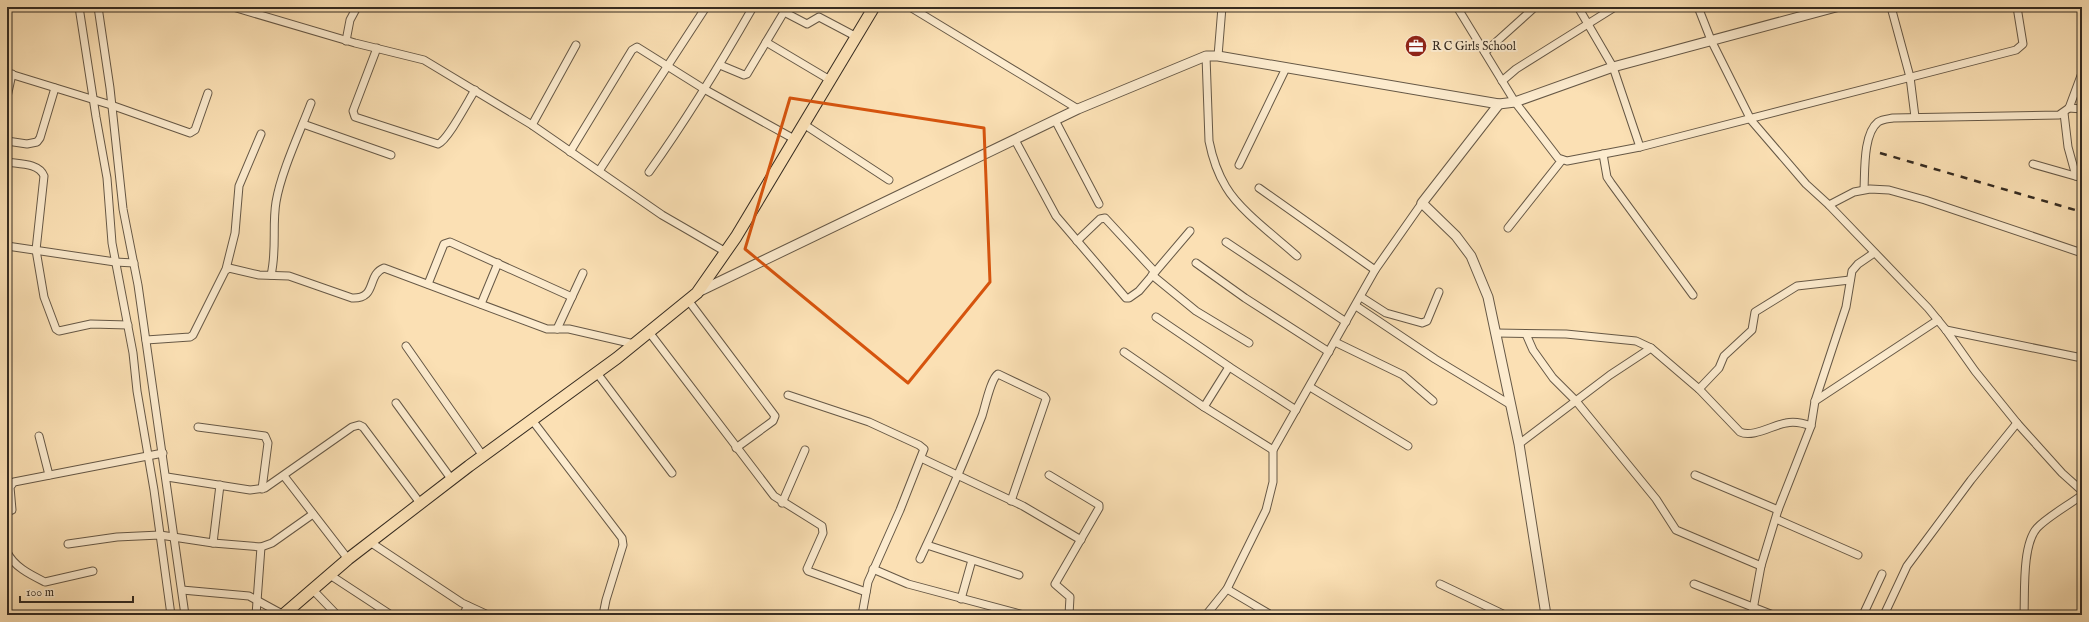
<svg xmlns="http://www.w3.org/2000/svg" width="2089" height="622" viewBox="0 0 2089 622" font-family="'IM FELL English',serif">
  <style>
    .lines { fill: none; stroke-linecap: round; stroke-linejoin: round }
    .minor-casing { stroke: #665846; stroke-width: 9 }
    .tertiary-casing { stroke: #665846; stroke-width: 11 }
    .primary-casing { stroke: #352b21; stroke-width: 13 }
    .minor { stroke: #fcebce; stroke-width: 7 }
    .tertiary { stroke: #fcebce; stroke-width: 9 }
    .primary { stroke: #fbe0b4; stroke-width: 11 }
    .rail { stroke: #352b21; stroke-width: 2.5; stroke-dasharray: 7 7; stroke-linecap: butt }
    .marked { fill: none; stroke: #d6540e; stroke-width: 3; stroke-linejoin: round }
    .labels { text-anchor: middle; stroke-width: 4; stroke-linejoin: round; paint-order: stroke }
    .poi-label { font-size: 12px; fill: #352b21; stroke: #fcebce; text-anchor: start }
  </style>
  <rect width="100%" height="100%" fill="#fbe0b4"/>
  <filter id="stains"><feTurbulence type="fractalNoise" baseFrequency=".005" numOctaves="4"/><feColorMatrix values="0 0 0 0 .2 0 0 0 0 .09 0 0 0 0 .02 0 0 0 .5 -.17"/></filter>
  <radialGradient id="worn" r=".72"><stop offset=".6" stop-color="#630" stop-opacity="0"/><stop offset="1" stop-color="#630" stop-opacity=".3"/></radialGradient>
  <g class="lines">
    <g class="minor-casing">
      <g id="minor">
        <polyline points="79,7 96,117 107,178 112,243 133,353 137,391 154,490 171,615"/>
        <polyline points="98,7 110,88 123,209 138,285 185,615"/>
        <polyline points="233,7 355,43 424,60 532,125 662,215 726,252"/>
        <polyline points="910,7 1078,109"/>
        <polyline points="1457,7 1515,102 1558,158 1567,161 1640,147 2016,50 2023,44 2017,7"/>
        <polyline points="1578,7 1613,67 1640,147"/>
        <polyline points="1698,7 1711,40 1751,120 1806,184 1829,205 1928,308 1946,330 1975,371 2017,423 2062,473 2082,491"/>
        <polyline points="1891,7 1910,77 1915,117"/>
        <polyline points="784,12 807,24 819,17 855,36"/>
        <polyline points="346,41 350,20 357,7"/>
        <polyline points="766,42 830,80"/>
        <path d="M377 48 353 111 355 117 438 144C448 140 468 101 475 90"/>
        <polyline points="1485,52 1535,7"/>
        <path d="M1206 56 1209 141C1212 156 1218 174 1226 187 1240 211 1276 237 1297 256"/>
        <polyline points="1218,56 1222,7"/>
        <polyline points="720,65 744,75 747,74 787,7"/>
        <polyline points="7,73 111,105 190,133 195,130 208,93"/>
        <polyline points="1502,81 1516,69 1615,7"/>
        <polyline points="7,97 12,74"/>
        <polyline points="2069,108 2082,109"/>
        <polyline points="2064,113 2068,147 2076,176"/>
        <polyline points="1055,120 1099,204"/>
        <polyline points="303,124 391,155"/>
        <polyline points="532,125 576,45"/>
        <polyline points="805,125 889,180"/>
        <polyline points="1015,140 1056,216 1126,298 1129,298 1139,291 1190,231"/>
        <polyline points="7,141 27,144 37,142 40,138 55,88"/>
        <polyline points="570,152 632,50 637,47 704,89 796,140"/>
        <polyline points="1603,154 1607,177 1611,183 1693,295"/>
        <path d="M7 162C19 164 39 163 44 176L36 250 44 297 56 329 59 331 91 324 128 325"/>
        <polyline points="2033,164 2082,178"/>
        <polyline points="1239,165 1286,68"/>
        <polyline points="599,171 706,7"/>
        <path d="M649 172C687 119 721 63 753 7"/>
        <polyline points="1259,188 1375,270"/>
        <path d="M1864 189C1865 171 1863 134 1878 122 1883 119 1888 119 1893 118L2059 115 2069 108 2082 73"/>
        <polyline points="1829,205 1854,192 1870,189 1889,190 1925,200 2082,253"/>
        <polyline points="1508,228 1562,160"/>
        <polyline points="1077,241 1100,219 1105,218 1155,272"/>
        <polyline points="1226,242 1346,322"/>
        <polyline points="7,246 115,262 134,263"/>
        <polyline points="1196,263 1245,298 1329,352"/>
        <polyline points="226,269 235,233 239,186 261,134"/>
        <path d="M271 275C277 250 272 226 276 202 281 172 300 132 311 103"/>
        <polyline points="1152,275 1196,311 1249,343"/>
        <polyline points="428,284 444,244 450,242 572,297"/>
        <polyline points="1361,297 1386,313 1422,323 1427,321 1439,292"/>
        <polyline points="688,300 775,416 773,421 736,448"/>
        <polyline points="481,304 498,263"/>
        <polyline points="1356,306 1435,359 1511,405"/>
        <polyline points="1156,317 1231,368 1296,410"/>
        <polyline points="557,329 583,273"/>
        <polyline points="1946,330 2082,358"/>
        <polyline points="649,332 774,496 822,526 823,533 807,569 808,571 866,592"/>
        <path d="M1496 333 1566 334 1636 341 1651 348 1699 389 1740 432C1753 438 1773 425 1786 423 1795 421 1803 423 1811 426"/>
        <polyline points="1526,334 1533,350 1553,378 1576,401 1656,499 1676,530 1761,566"/>
        <path d="M146 340 190 337 193 335 225 271 229 268 259 275 289 276 352 298C378 299 366 275 384 268L547 329H569L634 344"/>
        <polyline points="1335,342 1403,375 1433,401"/>
        <polyline points="406,346 483,456"/>
        <polyline points="1124,352 1204,407 1273,450"/>
        <polyline points="597,373 672,473"/>
        <polyline points="1310,387 1408,446"/>
        <polyline points="1699,389 1719,368 1724,356 1752,330 1755,312 1797,286 1850,280"/>
        <polyline points="788,395 869,422 919,445 924,449 900,510 868,582 862,615"/>
        <polyline points="1815,401 1938,320"/>
        <polyline points="396,403 452,480"/>
        <polyline points="1204,407 1229,367"/>
        <polyline points="532,420 622,538 623,545 606,600 603,615"/>
        <polyline points="198,427 265,436 268,443 262,489"/>
        <polyline points="39,436 49,475"/>
        <polyline points="1519,444 1610,375 1651,348"/>
        <polyline points="921,458 1023,506 1081,540"/>
        <polyline points="1049,475 1099,505 1099,508 1055,584 1070,597 1069,615"/>
        <polyline points="1695,475 1778,510"/>
        <polyline points="284,476 348,559"/>
        <polyline points="167,477 250,490 265,488 352,427 359,425 363,427 420,503"/>
        <polyline points="782,503 805,450"/>
        <polyline points="7,512 12,510 10,487 14,482 163,453"/>
        <polyline points="1776,519 1858,555"/>
        <polyline points="370,542 462,603 488,615"/>
        <polyline points="213,543 220,485"/>
        <polyline points="68,544 117,537 160,535 213,543 261,547 272,543 313,514"/>
        <polyline points="927,545 1019,575"/>
        <path d="M7 552C14 567 31 575 45 582L93 571"/>
        <path d="M920 559C942 512 963 465 982 416 985 407 991 378 998 374L1044 396 1046 399 1011 501"/>
        <polyline points="873,569 908,584 1024,615"/>
        <polyline points="330,575 391,615"/>
        <polyline points="1440,584 1505,615"/>
        <polyline points="1694,584 1773,615"/>
        <polyline points="1227,589 1271,615"/>
        <polyline points="182,590 249,596 284,615"/>
        <polyline points="313,590 337,615"/>
        <polyline points="961,599 972,560"/>
        <polyline points="256,615 261,547"/>
        <polyline points="463,615 468,606"/>
        <polyline points="1206,615 1227,589 1266,510 1273,482 1273,450 1375,270 1422,203"/>
        <polyline points="1752,615 1761,566 1778,510 1811,426 1815,401 1846,307 1852,271 1858,264 1874,253"/>
        <polyline points="1863,615 1882,574"/>
        <polyline points="1884,615 1907,566 1971,480 2017,423"/>
        <path d="M2024 615C2025 592 2022 545 2037 528 2047 517 2069 505 2082 495"/>
      </g>
    </g>
    <g class="tertiary-casing">
      <g id="tertiary">
        <polyline points="1499,104 1422,203 1456,236 1471,256 1488,297 1519,444 1546,615"/>
        <polyline points="698,292 1078,109 1206,56 1218,56 1499,104 1515,102 1613,67 1836,7"/>
      </g>
    </g>
    <g class="primary-casing">
      <polyline id="primary" points="283,615 348,559 469,466 617,358 697,293 736,237 874,7"/>
    </g>
    <use href="#minor" class="minor"/>
    <use href="#tertiary" class="tertiary"/>
    <use href="#primary" class="primary"/>
    <polyline class="rail" points="1880,153 2082,212"/>
  </g>
  <path class="marked" d="M790 98 984 128 990 282 908 383 745 249Z"/>
  <defs>
    <g id="office-disc" transform="scale(1.15)"><circle r="9.5" fill="#8f2418" stroke="#fcebce"/><path d="M-6-3h4V-5.5h4V-3h4V5H-6ZM-1-4.5V-3h2v-1.5ZM-6 0V1H6V0Z" fill="#fff"/></g>
  </defs>
  <g fill-rule="evenodd">
    <use href="#office-disc" x="1416" y="46"/>
  </g>
  <g class="labels">
    <g class="poi-label">
      <text x="1432" y="50">R C Girls School</text>
    </g>
  </g>
  <rect width="2089" height="622" fill="none" stroke="#fbe0b4" stroke-width="24"/>
  <rect x="8" y="8" width="2073" height="606" fill="none" stroke="#352b21" stroke-width="2"/>
  <rect x="12" y="12" width="2065" height="598" fill="none" stroke="#352b21"/>
  <path d="M20 596v6h113v-6" fill="none" stroke="#352b21" stroke-width="2"/>
  <text x="26" y="596" font-size="12" fill="#352b21" stroke="#fcebce" stroke-width="3" paint-order="stroke">100 m</text>
  <rect width="100%" height="100%" filter="url(#stains)"/>
  <rect width="100%" height="100%" fill="url(#worn)"/>
</svg>
